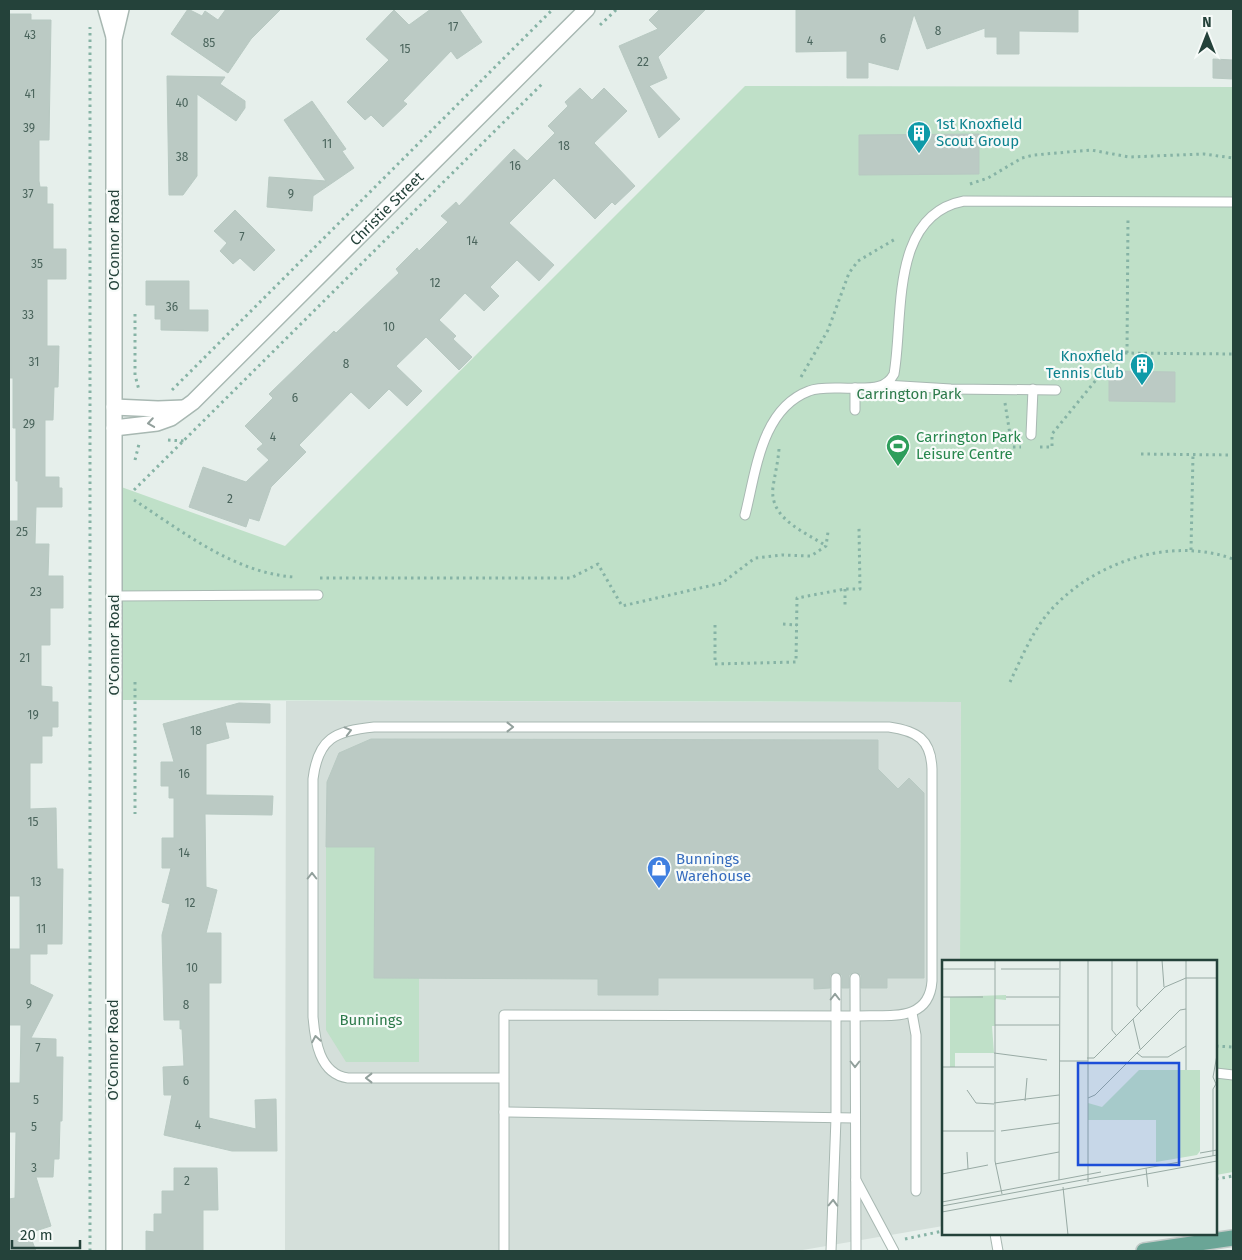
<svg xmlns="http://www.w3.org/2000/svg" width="1242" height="1260" viewBox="0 0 1242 1260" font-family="'Fira Sans',sans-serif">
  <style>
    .built { fill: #d4dfda }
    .green { fill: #bfe0c8 }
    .building { fill: #bbcac4; stroke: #b8c9c2 }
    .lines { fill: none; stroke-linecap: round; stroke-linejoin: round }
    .service-casing { stroke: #a8b8b2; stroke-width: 11 }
    .minor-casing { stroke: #a8b8b2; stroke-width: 18 }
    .primary-casing { stroke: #c2cac8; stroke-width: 18 }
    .path { stroke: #86b3a5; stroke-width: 3; stroke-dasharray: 2.5 4; stroke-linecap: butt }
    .service { stroke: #fff; stroke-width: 9 }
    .minor { stroke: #fff; stroke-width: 15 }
    .primary { stroke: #6aa596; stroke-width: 15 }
    .oneway { stroke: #92a09c }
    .labels { text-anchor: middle; stroke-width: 4.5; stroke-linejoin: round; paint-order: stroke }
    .number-label { font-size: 12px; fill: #4a645c }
    .culture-label { font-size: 15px; fill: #0d838f; stroke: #f7fbf9; text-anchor: start }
    .street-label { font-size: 15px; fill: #24423a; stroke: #f7fbf9 }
    .park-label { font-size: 15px; fill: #2d7a4b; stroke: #f7fbf9 }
    .leisure-label { font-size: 15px; fill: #27864d; stroke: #f7fbf9; text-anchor: start }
    .shop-label { font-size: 15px; fill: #366cbe; stroke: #f7fbf9; text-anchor: start }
    .inset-road { fill: none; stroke: #98aaa4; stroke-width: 1 }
    .view { fill: #1d4ed8; fill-opacity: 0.15; stroke: #1d4ed8; stroke-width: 2.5 }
    .inset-edge { fill: none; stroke: #24423a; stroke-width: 2.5 }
  </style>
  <rect width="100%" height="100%" fill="#e6efeb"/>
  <polygon class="built" points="286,701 961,702 960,961 943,961 943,1226 797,1251 285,1251"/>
  <g class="green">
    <polygon points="745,86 1233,87 1233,1172 1216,1175 1216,961 960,961 961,702 114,700 113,484 285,546"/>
    <polygon points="326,847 375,847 374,977 419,978 419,1062 346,1062 326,1030"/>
  </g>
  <g class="building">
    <polygon points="188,9 202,16 205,11 218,20 226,9 281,9 251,39 228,73 171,34"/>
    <polygon points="431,9 459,9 482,42 457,59 451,51 403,101 407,104 383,127 371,115 365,120 347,102 389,60 366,39 394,10 409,25"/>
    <polygon points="660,9 706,9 658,57 667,78 649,86 680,119 659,138 619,46 658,29 649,20"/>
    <polygon points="796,9 1078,9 1078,32 1019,31 1019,54 997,54 997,37 985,37 985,28 927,49 914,14 898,70 868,62 868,78 847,78 847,51 796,52"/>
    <polygon points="9,14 31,14 31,20 51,20 49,140 39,140 39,181 40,187 47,187 47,204 53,204 53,249 66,249 66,279 47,279 47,346 59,346 58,387 54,387 53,420 45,420 45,477 59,477 59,488 62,488 62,507 36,507 35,544 49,544 48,576 63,576 63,608 50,608 50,645 41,645 41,686 52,687 52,702 58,702 58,727 52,727 52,736 42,736 42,763 30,763 30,809 56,808 57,869 63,869 62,944 47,944 47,954 30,954 30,984 53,995 31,1038 56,1039 56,1057 63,1057 62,1121 60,1121 59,1159 54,1159 53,1177 36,1177 51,1226 29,1233 36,1251 10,1251 9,1199 15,1198 16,1132 9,1132 9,1083 20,1083 21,1025 9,1025 9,949 20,949 20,896 9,896 9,521 18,521 18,481 16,481 16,428 13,428 13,378 9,378"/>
    <polygon points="1213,59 1233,60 1233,79 1213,78"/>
    <polygon points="167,76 225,77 220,84 245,101 245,108 236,121 197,94 197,176 183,195 169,195"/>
    <polygon points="580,88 592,100 604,88 627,111 594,143 635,186 615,205 612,202 595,219 554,178 509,223 554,265 539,281 517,260 490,287 499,296 484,311 465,293 439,320 456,336 453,339 472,357 459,370 426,337 396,366 422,391 407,406 389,389 369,409 351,392 299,445 306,452 271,487 259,521 249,518 246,527 189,507 203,467 246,482 269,460 257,449 263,444 245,426 273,398 269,394 334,331 336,333 399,273 396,269 417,248 419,251 448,222 441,216 456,202 459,206 514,149 527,161 555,133 548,126 568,106 565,102"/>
    <polygon points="312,101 346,149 342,151 354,168 313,196 312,211 267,207 269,177 326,181 284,120"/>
    <polygon points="979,134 979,174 859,175 859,135"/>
    <polygon points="235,210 275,250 254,271 240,258 233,264 220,251 227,243 214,231"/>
    <polygon points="146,281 189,281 189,310 208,310 208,331 161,330 161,319 155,319 155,305 146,305"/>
    <polygon points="1109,371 1175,372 1175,402 1109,401"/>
    <polygon points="239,703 270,704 270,723 225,722 229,738 206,744 206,795 273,796 272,815 205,814 206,887 217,890 206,933 221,933 221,983 209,983 209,1118 256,1129 255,1100 276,1099 277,1151 232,1151 164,1135 172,1095 164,1095 163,1067 184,1066 182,1029 180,1029 180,1020 164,1020 162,935 170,904 162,902 171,868 162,868 162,838 174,838 174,798 169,798 169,786 161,786 161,762 174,762 163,724"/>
    <polygon points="371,739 878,740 878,769 898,789 909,778 924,793 924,978 887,978 887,988 861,988 861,975 854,972 849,975 849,988 842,988 842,975 836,972 830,975 830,988 814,989 814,978 658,978 658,995 598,995 598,979 374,978 375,847 326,847 327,782 339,753"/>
    <polygon points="174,1168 217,1168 218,1210 203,1210 203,1251 146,1251 146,1231 154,1232 154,1214 162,1214 162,1191 174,1191"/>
  </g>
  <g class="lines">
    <g class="service-casing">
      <g id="service">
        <polyline points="885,385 951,389 1056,390"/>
        <path d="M855 410V388C871 388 886 389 894 374 904 318 889 215 964 201L1233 202"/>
        <polyline points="1031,435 1033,389"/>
        <path d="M745 515C756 472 761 409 809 391 821 386 842 389 855 388"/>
        <polyline points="114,596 318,595"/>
        <polyline points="855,978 856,1251"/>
        <polyline points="912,1013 916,1035 916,1191"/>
        <polyline points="1216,1073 1233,1075"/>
        <polyline points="504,1112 855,1118"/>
        <polyline points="856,1180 894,1251"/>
        <polyline points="995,1234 998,1251"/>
        <path d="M504 1251V1015L855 1016C887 1014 929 1024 932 981V769C931 739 917 731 889 727H374C335 731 318 738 313 779V1017C315 1040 319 1074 348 1078H504"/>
        <polyline points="831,1251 836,1118 836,978"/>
      </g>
    </g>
    <g class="minor-casing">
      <g id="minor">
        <polyline points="106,9 114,37"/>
        <polyline points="114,407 158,409 184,408"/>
        <path id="s1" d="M114 428 157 423 171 418 193 402 587 9"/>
        <polyline points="114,1251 114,39 121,9"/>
      </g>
    </g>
    <g class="primary-casing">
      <polyline id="primary" points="1144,1251 1233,1238"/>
    </g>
    <g class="path">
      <polyline points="600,25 617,9"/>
      <polyline points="970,184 988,178 1022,158 1034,155 1091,150 1129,157 1204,154 1233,158"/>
      <polyline points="135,314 135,375 139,390"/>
      <polyline points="1127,353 1128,217"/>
      <polyline points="1147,371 1148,353"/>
      <polyline points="801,377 828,330 849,273 858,261 897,238"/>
      <polyline points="172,390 553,9"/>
      <polyline points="1005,403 1012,447 1021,447"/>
      <polyline points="168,440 184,441"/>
      <polyline points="1040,447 1052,447 1052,434 1118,353 1233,354"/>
      <path d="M779 449C778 462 775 474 773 487 769 519 804 531 826 546"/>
      <polyline points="1141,454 1233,455"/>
      <polyline points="135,460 139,444"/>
      <polyline points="134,490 543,83"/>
      <path d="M134 500C182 531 234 573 294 577"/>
      <polyline points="1191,550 1193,455"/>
      <polyline points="320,578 571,578 598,564 622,606 722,583 755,558 782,555 811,556 826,546 828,532"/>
      <polyline points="845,589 845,606"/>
      <polyline points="783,624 797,625"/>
      <polyline points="715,625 715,664 796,662 797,598 845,589 860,589 859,528"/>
      <polyline points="135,682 135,814"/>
      <path d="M1010 682C1021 659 1032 632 1049 612 1093 562 1170 536 1233 559"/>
      <polyline points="1216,1046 1233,1047"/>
      <polyline points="1216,1179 1233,1176"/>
      <polyline points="905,1239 943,1231"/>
      <polyline points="90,1251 90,27"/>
    </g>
    <use href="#service" class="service"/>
    <use href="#minor" class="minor"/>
    <use href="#primary" class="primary"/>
  </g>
  <defs><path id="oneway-chevron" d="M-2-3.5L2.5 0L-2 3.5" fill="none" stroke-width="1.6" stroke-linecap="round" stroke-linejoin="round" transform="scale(1.25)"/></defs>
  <g class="oneway">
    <use href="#oneway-chevron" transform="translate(151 423) rotate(171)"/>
    <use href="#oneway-chevron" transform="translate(510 727)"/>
    <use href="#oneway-chevron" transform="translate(348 731) rotate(-15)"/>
    <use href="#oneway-chevron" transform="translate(312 876) rotate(-90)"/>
    <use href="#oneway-chevron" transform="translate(835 997) rotate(-90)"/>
    <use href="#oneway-chevron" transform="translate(316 1039) rotate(-100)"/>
    <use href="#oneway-chevron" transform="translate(855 1064) rotate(90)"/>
    <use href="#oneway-chevron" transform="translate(369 1078) rotate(180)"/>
    <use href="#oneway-chevron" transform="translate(833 1203) rotate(-88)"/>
  </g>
  <defs>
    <g id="building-pin" transform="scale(1.25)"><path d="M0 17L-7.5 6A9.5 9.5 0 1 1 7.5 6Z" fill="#0f9aa8" stroke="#f7fbf9"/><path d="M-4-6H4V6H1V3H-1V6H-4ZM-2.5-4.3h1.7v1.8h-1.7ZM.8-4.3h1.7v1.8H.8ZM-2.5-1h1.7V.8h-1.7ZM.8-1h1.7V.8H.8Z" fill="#fff"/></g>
    <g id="stadium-pin" transform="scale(1.25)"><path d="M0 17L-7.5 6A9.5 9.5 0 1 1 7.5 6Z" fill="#2e9e5b" stroke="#f7fbf9"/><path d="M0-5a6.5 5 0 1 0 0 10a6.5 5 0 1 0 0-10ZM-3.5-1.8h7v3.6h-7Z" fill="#fff"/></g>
    <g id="shop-pin" transform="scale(1.25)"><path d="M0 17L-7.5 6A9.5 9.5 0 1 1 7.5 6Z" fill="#3f7fe0" stroke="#f7fbf9"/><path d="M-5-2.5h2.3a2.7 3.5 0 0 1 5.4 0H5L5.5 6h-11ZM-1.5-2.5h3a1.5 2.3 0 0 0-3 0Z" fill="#fff"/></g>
  </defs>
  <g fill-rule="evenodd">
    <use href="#building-pin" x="919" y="133"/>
    <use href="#building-pin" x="1142" y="365"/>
    <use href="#stadium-pin" x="898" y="446"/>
    <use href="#shop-pin" x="659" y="868"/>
  </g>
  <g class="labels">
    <g class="number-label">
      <text x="453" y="31">17</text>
      <text x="938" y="35">8</text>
      <text x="30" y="39">43</text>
      <text x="883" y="43">6</text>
      <text x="810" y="45">4</text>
      <text x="209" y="47">85</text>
      <text x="405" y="53">15</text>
      <text x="643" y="66">22</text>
      <text x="30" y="98">41</text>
      <text x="182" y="107">40</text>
      <text x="29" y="132">39</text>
      <text x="327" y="148">11</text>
      <text x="564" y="150">18</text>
      <text x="182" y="161">38</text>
      <text x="515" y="170">16</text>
      <text x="28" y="198">37</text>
      <text x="291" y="198">9</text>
      <text x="242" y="241">7</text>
      <text x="472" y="245">14</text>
      <text x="37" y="268">35</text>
      <text x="435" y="287">12</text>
      <text x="172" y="311">36</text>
      <text x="28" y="319">33</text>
      <text x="389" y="331">10</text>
      <text x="34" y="366">31</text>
      <text x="346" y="368">8</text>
      <text x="295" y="402">6</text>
      <text x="29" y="428">29</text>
      <text x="273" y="441">4</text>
      <text x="230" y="503">2</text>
      <text x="22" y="536">25</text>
      <text x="36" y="596">23</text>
      <text x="25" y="662">21</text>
      <text x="33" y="719">19</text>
      <text x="196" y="735">18</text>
      <text x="184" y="778">16</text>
      <text x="33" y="826">15</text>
      <text x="184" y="857">14</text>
      <text x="36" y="886">13</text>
      <text x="190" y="907">12</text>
      <text x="41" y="933">11</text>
      <text x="192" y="972">10</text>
      <text x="29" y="1008">9</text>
      <text x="186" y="1009">8</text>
      <text x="38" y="1052">7</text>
      <text x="186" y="1085">6</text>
      <text x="36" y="1104">5</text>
      <text x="198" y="1129">4</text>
      <text x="34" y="1131">5</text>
      <text x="34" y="1172">3</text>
      <text x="187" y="1185">2</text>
    </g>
    <g class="culture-label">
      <text x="936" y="129">1st Knoxfield<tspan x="936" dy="17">Scout Group</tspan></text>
      <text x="1124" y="361" text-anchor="end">Knoxfield<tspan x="1124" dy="17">Tennis Club</tspan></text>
    </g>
    <g class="street-label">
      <text dy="5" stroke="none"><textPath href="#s1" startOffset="359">Christie Street</textPath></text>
      <text transform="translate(114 240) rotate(-90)" y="5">O'Connor Road</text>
      <text transform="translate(114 645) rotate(-90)" y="5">O'Connor Road</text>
      <text transform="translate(113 1050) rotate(-90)" y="5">O'Connor Road</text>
    </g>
    <g class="park-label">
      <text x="909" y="399">Carrington Park</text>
      <text x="371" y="1025">Bunnings</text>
    </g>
    <g class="leisure-label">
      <text x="916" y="442">Carrington Park<tspan x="916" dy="17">Leisure Centre</tspan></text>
    </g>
    <g class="shop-label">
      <text x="676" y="864">Bunnings<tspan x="676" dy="17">Warehouse</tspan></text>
    </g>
  </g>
  <g transform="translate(942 960)">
    <rect width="275" height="275" fill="#e6efeb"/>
    <path d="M64 35V40L53 39V66H50L52 93H13V107H8V37ZM197 110H258V191L255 195 214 202V160H146V143L160 147Z" fill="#bfe0c8"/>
    <path class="inset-road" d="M53 0V201L60 234M146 0V222M170 0V70L174 75M195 0V46L199 51M220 0 222 27M275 0V18M0 9H53M59 9H117M0 37H41M64 37H117M191 59 198 89M53 65H117M52 93 105 100M195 93 200 97H226L244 86M145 98H152L223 27 244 18H275M117 101H146M0 107H52M244 110V0M274 124 271 117 275 95V30M25 130 34 143 52 144M146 138 153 135 238 50 244 49M83 141 85 118M52 143 117 135M0 171H52M59 171 117 163M25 192 26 209M258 193 275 190M271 196V129L274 124M53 204 117 192M204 208 206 227M0 214 46 205M117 220 118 0M121 227 126 275M0 242 159 212M0 246 275 195M0 252 275 201"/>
    <path class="view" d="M136 103H237V205H136Z"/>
    <rect width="275" height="275" class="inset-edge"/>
  </g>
  <rect width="1242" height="1260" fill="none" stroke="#24423a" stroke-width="20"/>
  <g transform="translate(1207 35)" stroke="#f7fbf9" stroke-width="4" paint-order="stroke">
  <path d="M0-4L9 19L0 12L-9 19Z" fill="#24423a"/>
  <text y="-8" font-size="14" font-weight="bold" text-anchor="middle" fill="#24423a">N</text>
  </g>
  <path d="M12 1240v8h68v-8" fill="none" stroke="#24423a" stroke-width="2.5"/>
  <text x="20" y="1240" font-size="15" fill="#24423a" stroke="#f7fbf9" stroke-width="4" paint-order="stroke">20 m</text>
</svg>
